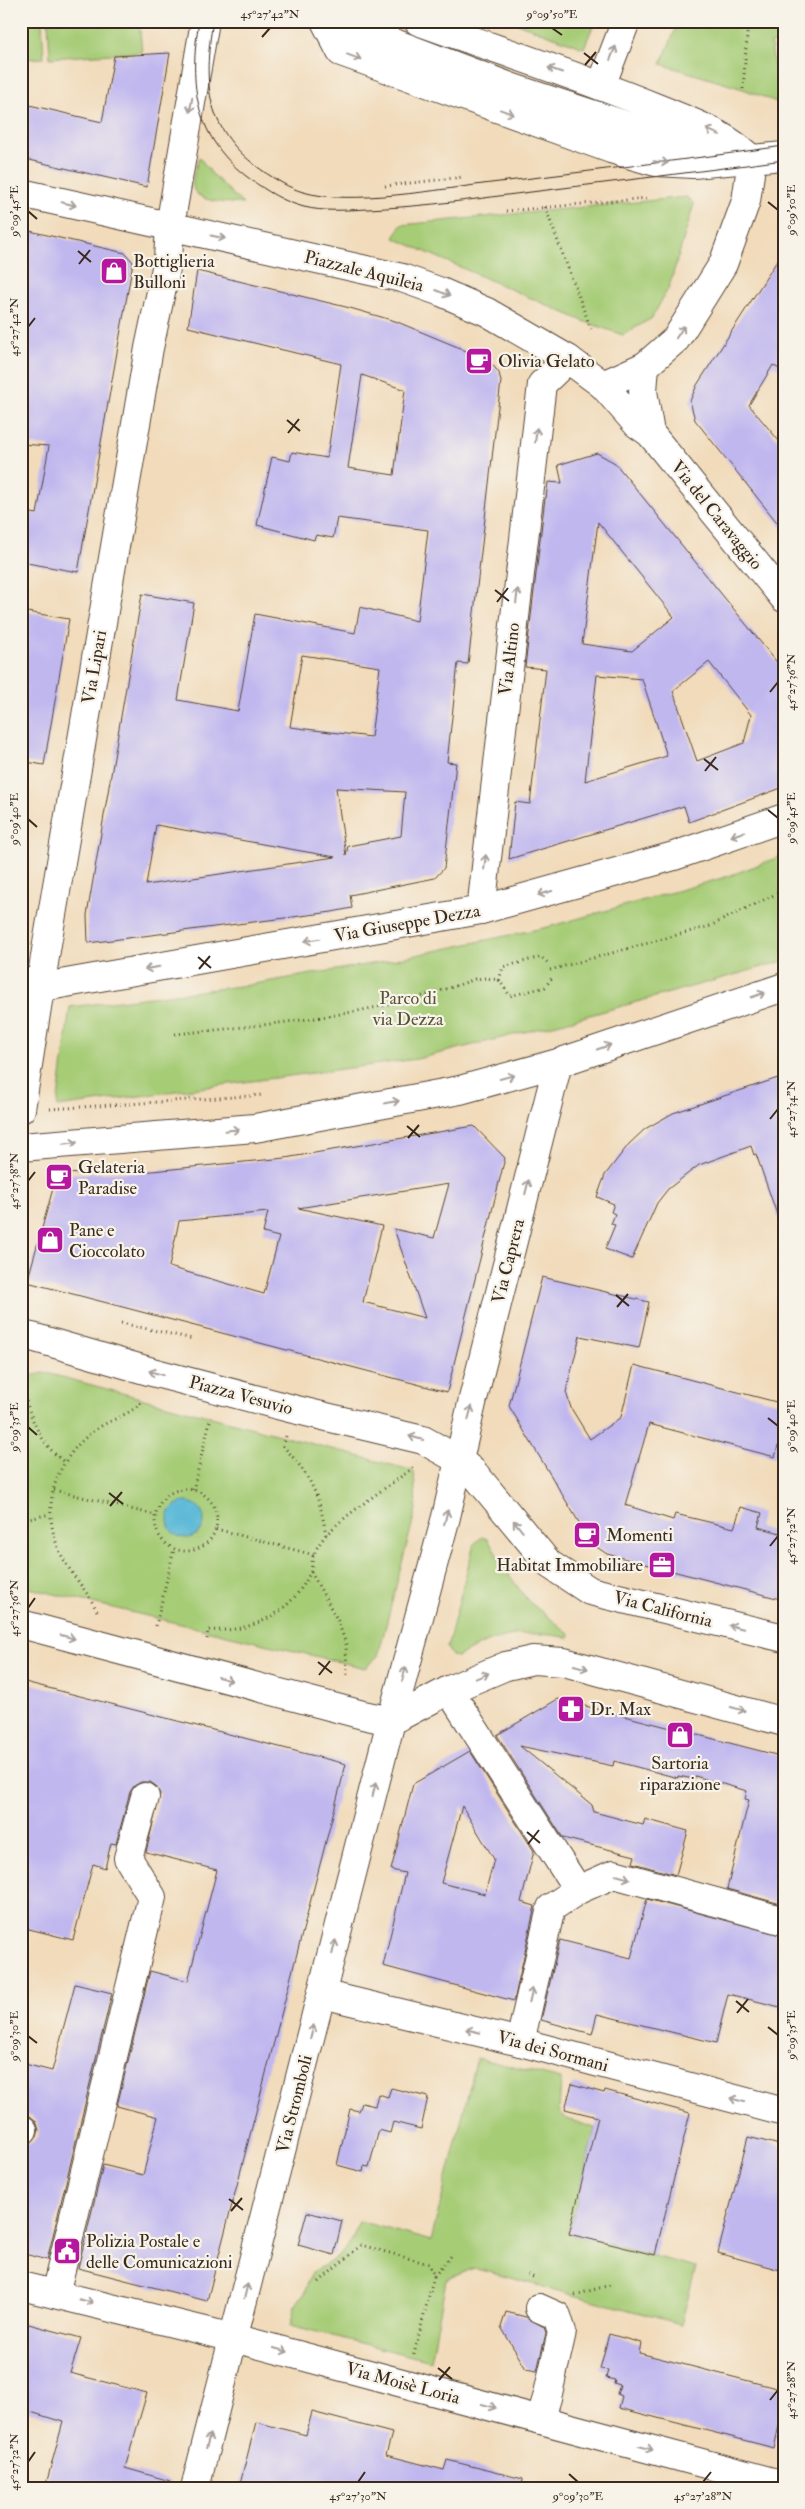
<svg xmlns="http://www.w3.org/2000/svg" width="805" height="2509" viewBox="0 0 805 2509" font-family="'IM FELL Double Pica',serif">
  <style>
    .green { fill: #a6cc76; stroke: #707b4a }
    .water { fill: #59b8d7; stroke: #4a717a }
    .building { fill: #c0b7ef; fill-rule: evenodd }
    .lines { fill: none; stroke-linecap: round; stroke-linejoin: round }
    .minor-casing { stroke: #564536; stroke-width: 30 }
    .path { stroke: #564536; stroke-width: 3; stroke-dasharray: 1 4; stroke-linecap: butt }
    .minor { stroke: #fff; stroke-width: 28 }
    .tram { stroke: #3b2a1e; stroke-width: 1 }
    .oneway { stroke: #a79f9a }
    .ticks { fill: none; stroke: #3b2a1e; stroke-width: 2 }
    .labels { text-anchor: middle; stroke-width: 4.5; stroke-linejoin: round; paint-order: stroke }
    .poi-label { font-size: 18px; fill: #3b2a1e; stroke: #f7f3e8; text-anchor: start }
    .street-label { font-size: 18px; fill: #3b2a1e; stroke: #f7f3e8 }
    .park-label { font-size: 18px; fill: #565234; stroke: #f7f3e8 }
    .neatline { fill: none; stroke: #3b2a1e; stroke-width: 2 }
    .ticks-label { font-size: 12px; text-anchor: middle; fill: #3b2a1e }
  </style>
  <rect width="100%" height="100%" fill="#f7f3e8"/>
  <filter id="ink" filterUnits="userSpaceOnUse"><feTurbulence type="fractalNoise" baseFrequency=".02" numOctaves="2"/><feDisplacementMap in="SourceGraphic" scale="10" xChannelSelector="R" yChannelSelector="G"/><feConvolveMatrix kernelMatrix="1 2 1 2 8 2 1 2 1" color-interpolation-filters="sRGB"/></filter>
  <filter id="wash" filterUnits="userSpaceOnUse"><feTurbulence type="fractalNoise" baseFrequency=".0096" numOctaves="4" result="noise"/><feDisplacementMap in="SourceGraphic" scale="20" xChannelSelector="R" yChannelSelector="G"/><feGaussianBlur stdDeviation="1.12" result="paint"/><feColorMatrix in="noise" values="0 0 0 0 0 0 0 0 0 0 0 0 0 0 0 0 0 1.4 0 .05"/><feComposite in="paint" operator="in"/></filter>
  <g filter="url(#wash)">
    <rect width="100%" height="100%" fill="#f1dbbb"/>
    <g class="green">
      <polygon points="21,21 42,21 44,58 21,59"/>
      <polygon points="48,21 139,21 142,52 50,58"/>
      <polygon points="511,21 595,21 584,48"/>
      <polygon points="679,21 784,21 784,41 771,44 777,86 784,87 784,105 743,89 661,64"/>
      <path d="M199 157 212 174 243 204C230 202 197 204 193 187 191 179 197 165 199 157Z"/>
      <polygon points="687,197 694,204 669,287 652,318 623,335 583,321 394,238 401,225"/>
      <polygon points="784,855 784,961 565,1022 417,1059 57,1107 70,1007 248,985 382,962 548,927 726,877"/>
      <polygon points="43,1372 414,1471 416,1509 378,1656 365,1668 21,1586 21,1380"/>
      <path d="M482 1537 488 1539 504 1568 528 1601 570 1634 569 1638C524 1629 497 1634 457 1657L452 1656 447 1648 474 1544Z"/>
      <path d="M477 2058 561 2079 559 2111 567 2119 595 2128 569 2234 696 2267 681 2324 473 2268 446 2280 431 2361 290 2325 295 2306 304 2293 312 2272C340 2257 349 2252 359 2221L431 2241Z"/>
    </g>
    <circle class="water" cx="186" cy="1520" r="18"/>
    <g id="blocks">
      <g class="building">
        <polygon points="170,53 147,187 21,158 21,103 102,122 114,56"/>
        <polygon points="21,229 125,253 133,262 78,572 21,562 21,511 37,514 49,446 21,444"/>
        <polygon points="784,250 784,372 773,365 749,405 784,447 784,531 695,420 690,401 697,385"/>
        <path d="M197 271 350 308 395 321 460 348 492 364 499 373 501 381 468 664 458 663 447 762 456 763 444 868 435 878 350 895 352 908 332 912 88 943 87 915 142 594 194 603 178 700 238 711 255 614 355 633 360 607 417 621 428 530 337 518 333 538 316 535 314 540 257 525 272 457 290 461 292 452 327 458 341 364 188 327ZM362 375 405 390 394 475 348 468ZM302 655 380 667 371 737 290 727ZM336 788 405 792 401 836 348 846 346 855ZM156 825 335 857 146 885Z"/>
        <path d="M597 453 615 463 784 671V787L689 822 684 806 509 859 515 802 530 804 546 669 525 667 545 498H546L548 482 562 483 558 465ZM598 522 674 617 632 651 582 644ZM709 662 751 715 744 743 697 761 673 691ZM597 675 642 679 667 756 585 781Z"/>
        <polygon points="21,611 69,619 44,765 21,761"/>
        <polygon points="784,1076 784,1222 780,1223 756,1154 754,1155 751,1146 699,1165 668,1189 657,1203 632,1259 605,1249 615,1225 611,1224 615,1214 611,1212 614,1204 597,1197 605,1175 629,1144 645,1129 673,1113"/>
        <path d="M474 1126 505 1158 447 1392 27 1282 57 1174 142 1172 285 1158ZM449 1184 434 1238 394 1229 425 1318 363 1302 382 1226 298 1208ZM268 1212 263 1233 279 1237 264 1294 169 1267 179 1221Z"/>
        <polygon points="542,1277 649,1302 639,1348 580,1336 566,1392 571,1408 590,1439 621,1417 634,1365 784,1404 784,1448 778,1446 775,1457 649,1424 625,1505 673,1520 675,1514 734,1528 741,1507 762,1513 758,1527 784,1534 784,1600 607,1554 592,1544 509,1406"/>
        <polygon points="21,1681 346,1764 207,2301 78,2268 103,2165 143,2175 158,2117 117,2106 150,1971 188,1981 217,1870 146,1852 160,1794 156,1786 150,1782 141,1782 134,1786 130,1792 116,1844 111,1843 105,1868 93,1864 73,1940 21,1927"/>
        <polygon points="558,1699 784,1757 784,1854 778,1876 784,1878 784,1905 727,1889 749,1800 745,1799 747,1791 695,1776 694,1779 678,1776 678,1778 614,1761 613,1766 520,1746 592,1805 594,1812 643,1825 645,1819 688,1831 676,1875 633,1863 635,1856 563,1838 497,1735"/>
        <path d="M470 1751 534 1851 521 1902 535 1906 514 2001 383 1966 405 1873 391 1870 413 1784ZM462 1806 494 1859 485 1894 441 1883Z"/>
        <polygon points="647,1899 784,1936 784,2008 728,1994 716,2043 597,2014 592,2034 541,2020 560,1940 631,1958"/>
        <polygon points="75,1984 112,1993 47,2260 21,2253 21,2145 32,2143 37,2137 39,2130 36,2121 30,2116 21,2114 21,2063 52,2071"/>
        <polygon points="572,2084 604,2093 605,2090 690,2113 655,2255 569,2234 598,2117 565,2109"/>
        <polygon points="391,2088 428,2097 421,2129 393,2122 390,2133 379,2130 369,2167 364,2166 363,2172 337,2165 350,2109 359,2111 362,2103 375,2106 378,2094 388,2097"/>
        <polygon points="748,2137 784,2146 784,2271 718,2253"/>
        <polygon points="307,2212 342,2221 334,2255 298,2245"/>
        <polygon points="506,2312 526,2317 544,2327 546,2333 537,2371 526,2369 501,2327"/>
        <polygon points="21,2322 81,2338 70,2373 147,2393 125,2468 170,2481 169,2488 45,2488 63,2422 21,2409"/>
        <polygon points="609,2334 641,2343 639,2353 784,2390 784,2427 779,2426 774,2448 619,2408 622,2396 617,2394 620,2385 614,2383 615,2380 606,2378 608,2370 600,2369"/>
        <polygon points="312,2412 392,2433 386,2455 444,2470 447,2460 523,2479 522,2488 239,2488 256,2422 306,2435"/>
      </g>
    </g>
  </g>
  <g filter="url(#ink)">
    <use href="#blocks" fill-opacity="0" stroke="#564536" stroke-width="1"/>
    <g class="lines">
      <g class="minor-casing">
        <g id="minor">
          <polyline points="325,21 341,52 611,149 656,162 693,164 784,156"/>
          <polyline points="345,21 355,28 513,88 716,155"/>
          <path d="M418 21C498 50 579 76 657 108 693 123 723 132 752 160"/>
          <polyline points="601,86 626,21"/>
          <polyline points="21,193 402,278 441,292 487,312 568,359 603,385 637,424 650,433 784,598"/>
          <polyline points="645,366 643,391 650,433"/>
          <polyline points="603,385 645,366 676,339 723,264 746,201 752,160"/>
          <polyline points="481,910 542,384 568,359"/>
          <polyline points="21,981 49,986 481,910 674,856 784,818"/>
          <polyline points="21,1109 47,944 149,348 168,259 170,226 205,21"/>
          <polyline points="21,1147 255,1128 460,1090 558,1063 784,987"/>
          <polyline points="21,1335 32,1337 152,1372 293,1409 423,1440 459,1460 473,1472 549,1564 590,1591 784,1638"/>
          <polyline points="21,1624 363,1715 391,1721 449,1690 506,1666 533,1660 564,1662 784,1722"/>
          <polyline points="449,1690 578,1890"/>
          <polyline points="322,1994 520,2042 784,2112"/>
          <polyline points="520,2042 551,1908 578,1890 614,1874 784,1921"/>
          <polyline points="21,2129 23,2130"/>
          <polyline points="21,2286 234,2338 784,2485"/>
          <polyline points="55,2294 152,1897 128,1858 145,1797"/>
          <polyline points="539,2308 557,2316 562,2332 547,2398 540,2420"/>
          <polyline points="195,2488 391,1721 446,1517 473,1399 558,1063"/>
        </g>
      </g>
      <g class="path">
        <polyline points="743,89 748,21"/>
        <polyline points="385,186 463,177"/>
        <polyline points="545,207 591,329"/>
        <polyline points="506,211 648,198"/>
        <polyline points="550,970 710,926 784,890"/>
        <polyline points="499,980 510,996 545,987 552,978"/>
        <path d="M175 1034C275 1024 380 1015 475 979L486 978 499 980 503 967 541 957 548 963"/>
        <polyline points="50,1109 264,1095"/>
        <polyline points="121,1323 193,1339"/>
        <polyline points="21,1379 26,1364"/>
        <path d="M21 1382C29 1413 37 1441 64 1462"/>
        <path d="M286 1436 283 1446C310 1475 320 1495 326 1535"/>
        <circle cx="186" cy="1520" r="31"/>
        <polyline points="54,1490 155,1515"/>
        <polyline points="193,1490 211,1417"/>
        <polyline points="21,1521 50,1514"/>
        <polyline points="216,1529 314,1555"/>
        <polyline points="311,1572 338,1621 346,1644 347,1677"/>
        <path d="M97 1611C88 1592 74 1578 64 1560 38 1513 52 1464 92 1432 107 1420 134 1414 143 1400"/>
        <polyline points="156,1626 174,1549"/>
        <path d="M207 1639 208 1630C252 1633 291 1614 310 1573 313 1567 311 1560 314 1554 316 1548 322 1540 326 1535 348 1512 388 1487 414 1467"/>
        <polyline points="528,2274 536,2279"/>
        <polyline points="434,2276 452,2255"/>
        <polyline points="319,2282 361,2245 429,2264 434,2276 413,2358"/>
        <polyline points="575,2295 610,2285"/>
      </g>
      <use href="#minor" class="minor"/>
      <g class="tram">
        <path d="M199 21C188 85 195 139 250 179 267 191 284 202 304 207 324 212 347 210 368 209 412 207 455 202 499 196 594 184 689 173 784 160"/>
        <path d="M213 21C202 85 206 131 263 171 275 179 289 188 303 192 350 206 440 189 491 183 589 171 686 160 784 146"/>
      </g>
    </g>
    <defs><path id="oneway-shaft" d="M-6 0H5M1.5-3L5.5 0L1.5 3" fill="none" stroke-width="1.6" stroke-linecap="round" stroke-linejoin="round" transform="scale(1.25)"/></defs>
    <g class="oneway">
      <use href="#oneway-shaft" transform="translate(613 53) rotate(-68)"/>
      <use href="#oneway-shaft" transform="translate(354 57) rotate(20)"/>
      <use href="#oneway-shaft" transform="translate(555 70) rotate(-161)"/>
      <use href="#oneway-shaft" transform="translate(191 105) rotate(100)"/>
      <use href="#oneway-shaft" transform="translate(507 112) rotate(20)"/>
      <use href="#oneway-shaft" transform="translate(713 132) rotate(-157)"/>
      <use href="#oneway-shaft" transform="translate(661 162) rotate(6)"/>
      <use href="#oneway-shaft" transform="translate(69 204) rotate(13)"/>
      <use href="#oneway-shaft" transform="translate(218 237) rotate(12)"/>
      <use href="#oneway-shaft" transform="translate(443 293) rotate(22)"/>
      <use href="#oneway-shaft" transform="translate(680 332) rotate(-57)"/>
      <use href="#oneway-shaft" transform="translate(536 435) rotate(-83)"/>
      <use href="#oneway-shaft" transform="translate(517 596) rotate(-83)"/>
      <use href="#oneway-shaft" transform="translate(738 834) rotate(161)"/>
      <use href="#oneway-shaft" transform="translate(485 862) rotate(-83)"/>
      <use href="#oneway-shaft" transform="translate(545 893) rotate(165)"/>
      <use href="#oneway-shaft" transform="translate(312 940) rotate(170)"/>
      <use href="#oneway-shaft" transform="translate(152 968) rotate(170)"/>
      <use href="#oneway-shaft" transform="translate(758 995) rotate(-19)"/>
      <use href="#oneway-shaft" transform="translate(604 1047) rotate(-19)"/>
      <use href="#oneway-shaft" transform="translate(507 1077) rotate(-15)"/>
      <use href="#oneway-shaft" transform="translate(392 1102) rotate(-10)"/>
      <use href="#oneway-shaft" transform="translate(232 1130) rotate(-5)"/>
      <use href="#oneway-shaft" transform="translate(70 1143) rotate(-5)"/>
      <use href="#oneway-shaft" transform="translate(527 1187) rotate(-76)"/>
      <use href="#oneway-shaft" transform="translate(156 1373) rotate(-165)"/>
      <use href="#oneway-shaft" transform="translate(470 1413) rotate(-76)"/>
      <use href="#oneway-shaft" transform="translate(416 1438) rotate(-164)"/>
      <use href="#oneway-shaft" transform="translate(446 1517) rotate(-76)"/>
      <use href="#oneway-shaft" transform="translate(518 1526) rotate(-129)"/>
      <use href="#oneway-shaft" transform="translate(736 1627) rotate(-166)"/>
      <use href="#oneway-shaft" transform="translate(68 1637) rotate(15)"/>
      <use href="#oneway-shaft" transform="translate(581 1667) rotate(15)"/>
      <use href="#oneway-shaft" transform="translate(404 1674) rotate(-75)"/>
      <use href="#oneway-shaft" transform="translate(482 1676) rotate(-23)"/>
      <use href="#oneway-shaft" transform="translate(225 1679) rotate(15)"/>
      <use href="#oneway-shaft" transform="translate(738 1709) rotate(15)"/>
      <use href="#oneway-shaft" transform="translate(374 1790) rotate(-76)"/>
      <use href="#oneway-shaft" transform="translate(623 1877) rotate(15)"/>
      <use href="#oneway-shaft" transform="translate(334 1947) rotate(-76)"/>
      <use href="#oneway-shaft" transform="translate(531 1995) rotate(-77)"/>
      <use href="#oneway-shaft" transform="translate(473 2031) rotate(-166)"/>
      <use href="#oneway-shaft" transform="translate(312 2032) rotate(-76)"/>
      <use href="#oneway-shaft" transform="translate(737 2100) rotate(-165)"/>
      <use href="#oneway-shaft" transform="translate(246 2291) rotate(-76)"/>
      <use href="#oneway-shaft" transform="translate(86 2301) rotate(14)"/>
      <use href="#oneway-shaft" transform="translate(281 2350) rotate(15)"/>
      <use href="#oneway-shaft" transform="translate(489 2406) rotate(15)"/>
      <use href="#oneway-shaft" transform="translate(208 2441) rotate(-76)"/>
      <use href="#oneway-shaft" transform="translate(646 2448) rotate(15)"/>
    </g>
  </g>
  <path class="ticks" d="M552 28 562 35M262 37 270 28M584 53 598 64M585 65 596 52M768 202 778 210M28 211 37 219M78 251 91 262M79 264 90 250M28 327 35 318M287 420 300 431M288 433 299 419M495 590 509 601M497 602 508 588M770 692 778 682M704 759 718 770M705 771 716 757M768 810 778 818M28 819 37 827M198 957 211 968M199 969 210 956M770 1119 778 1109M407 1126 420 1137M408 1138 419 1125M28 1181 35 1172M616 1295 629 1306M617 1307 628 1294M768 1418 778 1426M28 1427 37 1435M109 1493 123 1504M110 1506 122 1492M770 1546 778 1536M28 1608 35 1598M318 1662 332 1673M319 1675 330 1661M527 1832 540 1843M528 1844 539 1830M736 2001 749 2012M737 2013 748 1999M768 2027 778 2035M28 2036 37 2043M229 2199 243 2210M231 2211 242 2198M438 2368 452 2379M439 2380 450 2367M770 2400 778 2390M28 2462 35 2452M569 2474 578 2482M358 2482 365 2472M703 2482 711 2472"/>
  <defs>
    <g id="shop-square" transform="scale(1.4375)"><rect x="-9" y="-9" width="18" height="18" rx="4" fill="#b5179e" stroke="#f7f3e8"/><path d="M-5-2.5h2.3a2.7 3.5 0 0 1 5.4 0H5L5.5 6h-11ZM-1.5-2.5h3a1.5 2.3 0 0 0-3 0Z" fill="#fff"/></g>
    <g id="cafe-square" transform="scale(1.4375)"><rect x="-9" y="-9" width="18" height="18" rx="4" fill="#b5179e" stroke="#f7f3e8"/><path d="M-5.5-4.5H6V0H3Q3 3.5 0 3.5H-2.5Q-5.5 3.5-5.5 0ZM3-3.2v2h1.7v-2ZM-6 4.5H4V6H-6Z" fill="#fff"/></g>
    <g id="office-square" transform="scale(1.4375)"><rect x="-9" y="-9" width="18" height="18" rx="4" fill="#b5179e" stroke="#f7f3e8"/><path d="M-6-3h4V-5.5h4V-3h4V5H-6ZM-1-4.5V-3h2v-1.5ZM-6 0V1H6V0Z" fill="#fff"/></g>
    <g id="pharmacy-square" transform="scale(1.4375)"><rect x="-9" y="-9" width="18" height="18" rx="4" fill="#b5179e" stroke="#f7f3e8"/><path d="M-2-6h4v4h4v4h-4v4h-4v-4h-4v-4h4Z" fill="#fff"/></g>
    <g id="civic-square" transform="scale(1.4375)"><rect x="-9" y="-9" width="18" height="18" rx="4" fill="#b5179e" stroke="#f7f3e8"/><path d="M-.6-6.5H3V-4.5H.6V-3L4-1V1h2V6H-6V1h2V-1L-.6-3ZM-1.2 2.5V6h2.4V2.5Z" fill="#fff"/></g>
  </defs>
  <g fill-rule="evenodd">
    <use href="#shop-square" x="114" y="271"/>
    <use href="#cafe-square" x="479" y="361"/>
    <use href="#cafe-square" x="59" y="1177"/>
    <use href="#shop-square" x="50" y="1240"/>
    <use href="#cafe-square" x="587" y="1535"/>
    <use href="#office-square" x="662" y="1565"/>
    <use href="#pharmacy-square" x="571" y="1709"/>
    <use href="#shop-square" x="680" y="1735"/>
    <use href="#civic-square" x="67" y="2251"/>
  </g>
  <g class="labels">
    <g class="poi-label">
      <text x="133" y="267">Bottiglieria<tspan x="133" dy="21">Bulloni</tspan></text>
      <text x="498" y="367">Olivia Gelato</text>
      <text x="78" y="1173">Gelateria<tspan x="78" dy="21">Paradise</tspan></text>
      <text x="69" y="1236">Pane e<tspan x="69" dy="21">Cioccolato</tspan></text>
      <text x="606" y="1541">Momenti</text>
      <text x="643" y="1571" text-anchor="end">Habitat Immobiliare</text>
      <text x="590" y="1715">Dr. Max</text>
      <text x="680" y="1769" text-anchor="middle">Sartoria<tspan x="680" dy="21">riparazione</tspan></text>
      <text x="86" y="2247">Polizia Postale e<tspan x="86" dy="21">delle Comunicazioni</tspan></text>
    </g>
    <g class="street-label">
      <text transform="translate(364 271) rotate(14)" y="6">Piazzale Aquileia</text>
      <text transform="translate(717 515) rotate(51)" y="6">Via del Caravaggio</text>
      <text transform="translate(509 659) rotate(-83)" y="6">Via Altino</text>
      <text transform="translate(94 667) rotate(-80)" y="6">Via Lipari</text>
      <text transform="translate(407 923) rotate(-10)" y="6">Via Giuseppe Dezza</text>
      <text transform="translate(508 1261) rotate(-76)" y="6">Via Caprera</text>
      <text transform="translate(241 1395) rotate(15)" y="6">Piazza Vesuvio</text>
      <text transform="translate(663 1609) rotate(14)" y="6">Via California</text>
      <text transform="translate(553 2051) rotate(15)" y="6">Via dei Sormani</text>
      <text transform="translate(294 2104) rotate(-76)" y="6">Via Stromboli</text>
      <text transform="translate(403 2383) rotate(15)" y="6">Via Moisè Loria</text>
    </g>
    <g class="park-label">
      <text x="408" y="1004">Parco di<tspan x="408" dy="21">via Dezza</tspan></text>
    </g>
  </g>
  <rect width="805" height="2509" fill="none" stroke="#f7f3e8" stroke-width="55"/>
  <rect x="28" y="28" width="750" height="2454" class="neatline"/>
  <g class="ticks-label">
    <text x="270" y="18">45°27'42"N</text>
    <text x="552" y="18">9°09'50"E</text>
    <text transform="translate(791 210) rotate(-90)" y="4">9°09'50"E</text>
    <text transform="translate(14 211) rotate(-90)" y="4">9°09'45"E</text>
    <text transform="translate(14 327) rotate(-90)" y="4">45°27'42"N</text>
    <text transform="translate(791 682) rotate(-90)" y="4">45°27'36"N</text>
    <text transform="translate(791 818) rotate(-90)" y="4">9°09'45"E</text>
    <text transform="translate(14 819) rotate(-90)" y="4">9°09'40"E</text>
    <text transform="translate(791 1109) rotate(-90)" y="4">45°27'34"N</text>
    <text transform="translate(14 1181) rotate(-90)" y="4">45°27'38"N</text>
    <text transform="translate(791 1426) rotate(-90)" y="4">9°09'40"E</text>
    <text transform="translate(14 1427) rotate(-90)" y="4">9°09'35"E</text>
    <text transform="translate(791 1536) rotate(-90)" y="4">45°27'32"N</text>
    <text transform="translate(14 1608) rotate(-90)" y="4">45°27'36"N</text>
    <text transform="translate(791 2035) rotate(-90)" y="4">9°09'35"E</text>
    <text transform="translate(14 2036) rotate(-90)" y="4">9°09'30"E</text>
    <text transform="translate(791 2390) rotate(-90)" y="4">45°27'28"N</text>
    <text transform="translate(14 2462) rotate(-90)" y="4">45°27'32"N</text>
    <text x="358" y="2500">45°27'30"N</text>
    <text x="578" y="2500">9°09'30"E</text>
    <text x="703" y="2500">45°27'28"N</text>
  </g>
</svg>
